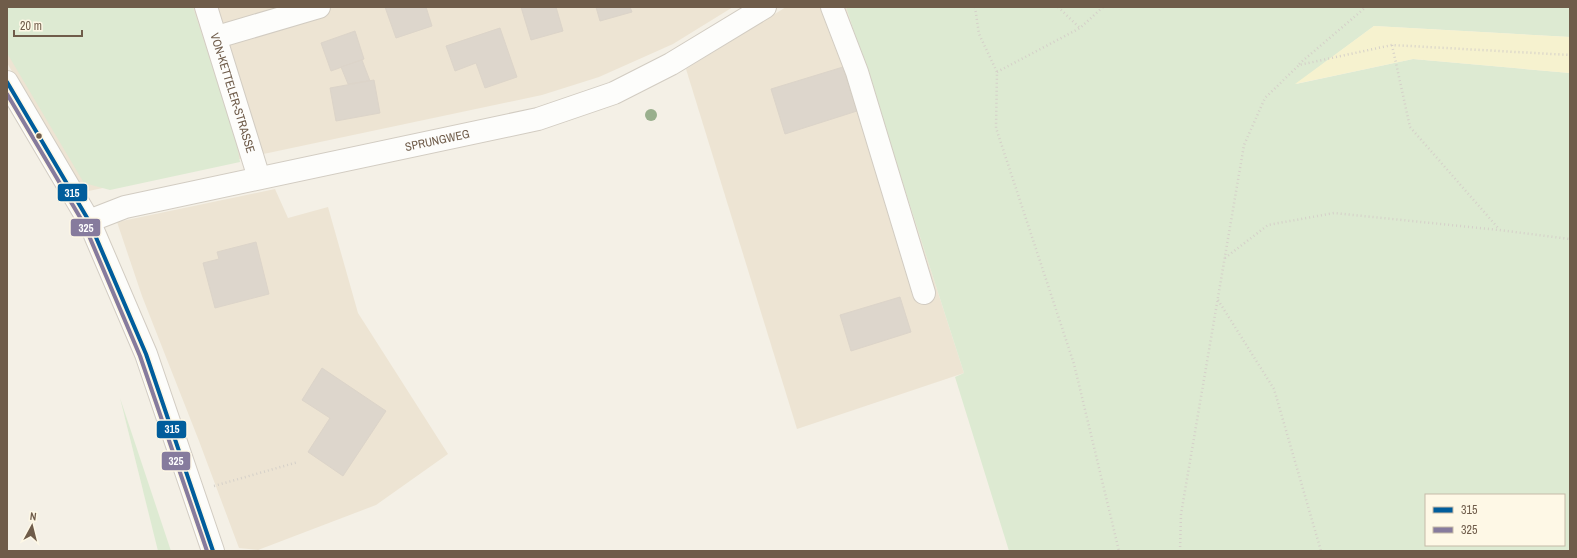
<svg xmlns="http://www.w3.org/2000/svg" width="1577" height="558" viewBox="0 0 1577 558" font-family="'Archivo Narrow',sans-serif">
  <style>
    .residential { fill: #ede4d3 }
    .green { fill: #ddead2; fill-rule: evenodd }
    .sand { fill: #f6f2cf }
    .building { fill: #ddd6cc; stroke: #dcd4c9 }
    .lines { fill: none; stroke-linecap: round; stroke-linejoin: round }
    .minor-casing { stroke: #d2ccc2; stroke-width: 24 }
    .path { stroke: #d5d0c9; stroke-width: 2.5; stroke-dasharray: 1 3; stroke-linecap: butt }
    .minor { stroke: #fdfdfb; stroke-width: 22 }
    .bus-1-casing { stroke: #fef8e6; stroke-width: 7 }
    .bus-2-casing { stroke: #fef8e6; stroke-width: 7 }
    .bus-1 { stroke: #005d9c; stroke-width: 4 }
    .bus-2 { stroke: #867b9d; stroke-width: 4 }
    .tree { fill: #99af8d }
    .bus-dot { fill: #6f5c4a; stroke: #fef8e6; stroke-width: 1.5 }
    .labels { text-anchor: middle; stroke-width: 3; stroke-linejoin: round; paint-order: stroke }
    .street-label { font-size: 12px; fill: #6f5c4a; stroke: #fef8e6 }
    .line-badge { stroke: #fef8e6; stroke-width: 1.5 }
    .badge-label { font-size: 11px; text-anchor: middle; font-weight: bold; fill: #fff }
  </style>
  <rect width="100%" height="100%" fill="#f4f0e6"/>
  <g class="residential">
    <polygon points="7,7 733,7 673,44 599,77 542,95 84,192 7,63"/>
    <polygon points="786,7 846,7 964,373 797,429 686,69"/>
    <polygon points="275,189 288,218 328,207 358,313 448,454 376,505 258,550 239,548 199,441 142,296 117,222"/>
  </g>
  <g class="green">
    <polygon points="7,7 193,7 236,140 240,162 110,190 84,183 7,53"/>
    <path d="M846 7H1570V37L1374 26 1296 84 1413 59 1570 73V551H1009L955 377 964 373ZM1426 495H1564V545H1426Z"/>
    <polygon points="120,398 171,551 158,551"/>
  </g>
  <polygon class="sand" points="1374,26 1570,37 1570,73 1413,59 1295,84"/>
  <g class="building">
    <polygon points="385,7 426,7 432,26 396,38"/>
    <polygon points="521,7 556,7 563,31 531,40"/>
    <polygon points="596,7 630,7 632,12 600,21"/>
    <polygon points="500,28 517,77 485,88 476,63 455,71 446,46"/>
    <polygon points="355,31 364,59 331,71 321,43"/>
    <polygon points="362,60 370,81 348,84 341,67"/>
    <polygon points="843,67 857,111 785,134 771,89"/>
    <polygon points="374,80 380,113 336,121 330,88"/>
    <polygon points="256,242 269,294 215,308 203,263 219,259 217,252"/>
    <polygon points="900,297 911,332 851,351 840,315"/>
    <polygon points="322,368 386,411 343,476 308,452 330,418 302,400"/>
  </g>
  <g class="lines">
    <g class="minor-casing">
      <g id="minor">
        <path id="s1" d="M206 7 259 178"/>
        <polyline points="832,7 857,72 924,293"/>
        <polyline points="217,37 319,7"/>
        <polyline points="7,82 89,221 146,354 213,551"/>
        <path id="s2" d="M89 221 125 207 538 119 614 93 671 64 765 7"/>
      </g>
    </g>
    <g class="path">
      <polyline points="975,7 979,34 997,72 996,128 1074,364 1119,551"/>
      <polyline points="1058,7 1080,28"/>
      <polyline points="1392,45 1410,127 1499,229"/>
      <polyline points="1299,64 1366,7"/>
      <polyline points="997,72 1080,28 1103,7"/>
      <polyline points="1225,258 1268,225 1334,213 1499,230 1570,239"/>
      <polyline points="1218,300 1274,389 1321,551"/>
      <polyline points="214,486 298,462"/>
      <polyline points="1180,551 1181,514 1244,145 1265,98 1299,65 1392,45 1570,55"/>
    </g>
    <use href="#minor" class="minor"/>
    <g class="bus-1-casing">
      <polyline id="bus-1" points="7,82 89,221 146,354 213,551"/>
    </g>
    <g class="bus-2-casing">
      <polyline id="bus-2" points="7,94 84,224 140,356 207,551"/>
    </g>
    <use href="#bus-1" class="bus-1"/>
    <use href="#bus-2" class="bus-2"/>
  </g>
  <circle class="tree" cx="651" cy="115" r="6"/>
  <circle class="bus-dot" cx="39" cy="136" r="3.5"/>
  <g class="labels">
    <g class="street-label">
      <text dy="4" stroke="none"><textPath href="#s1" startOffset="90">VON-KETTELER-STRASSE</textPath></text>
      <text dy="4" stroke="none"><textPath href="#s2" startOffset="358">SPRUNGWEG</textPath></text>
    </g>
  </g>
  <g class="line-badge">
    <rect x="57" y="183" width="31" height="19" rx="4" fill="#005d9c"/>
    <rect x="70" y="218" width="31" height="19" rx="4" fill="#867b9d"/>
    <rect x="156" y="420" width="31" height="19" rx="4" fill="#005d9c"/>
    <rect x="161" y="451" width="30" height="20" rx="4" fill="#867b9d"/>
  </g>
  <g class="badge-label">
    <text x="72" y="197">315</text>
    <text x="86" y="232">325</text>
    <text x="172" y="433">315</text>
    <text x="176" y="465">325</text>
  </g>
  <rect width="1577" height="558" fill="none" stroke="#6f5c4a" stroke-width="16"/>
  <rect x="1425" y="494" width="140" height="52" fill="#fef8e6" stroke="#c5baa8"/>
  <rect x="1433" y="507" width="20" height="6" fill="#005d9c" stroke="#c5baa8"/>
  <text x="1461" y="514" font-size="12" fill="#6f5c4a">315</text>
  <rect x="1433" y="527" width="20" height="6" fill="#867b9d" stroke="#c5baa8"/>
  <text x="1461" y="534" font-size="12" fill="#6f5c4a">325</text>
  <g transform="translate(32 526) rotate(7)" stroke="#fef8e6" stroke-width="3" paint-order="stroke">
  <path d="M0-3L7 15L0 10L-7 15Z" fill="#6f5c4a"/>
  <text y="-6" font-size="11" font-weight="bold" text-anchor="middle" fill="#6f5c4a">N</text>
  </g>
  <path d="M14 30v6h68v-6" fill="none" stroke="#6f5c4a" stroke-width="2"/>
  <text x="20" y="30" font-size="12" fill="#6f5c4a" stroke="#fef8e6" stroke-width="3" paint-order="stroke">20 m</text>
</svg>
